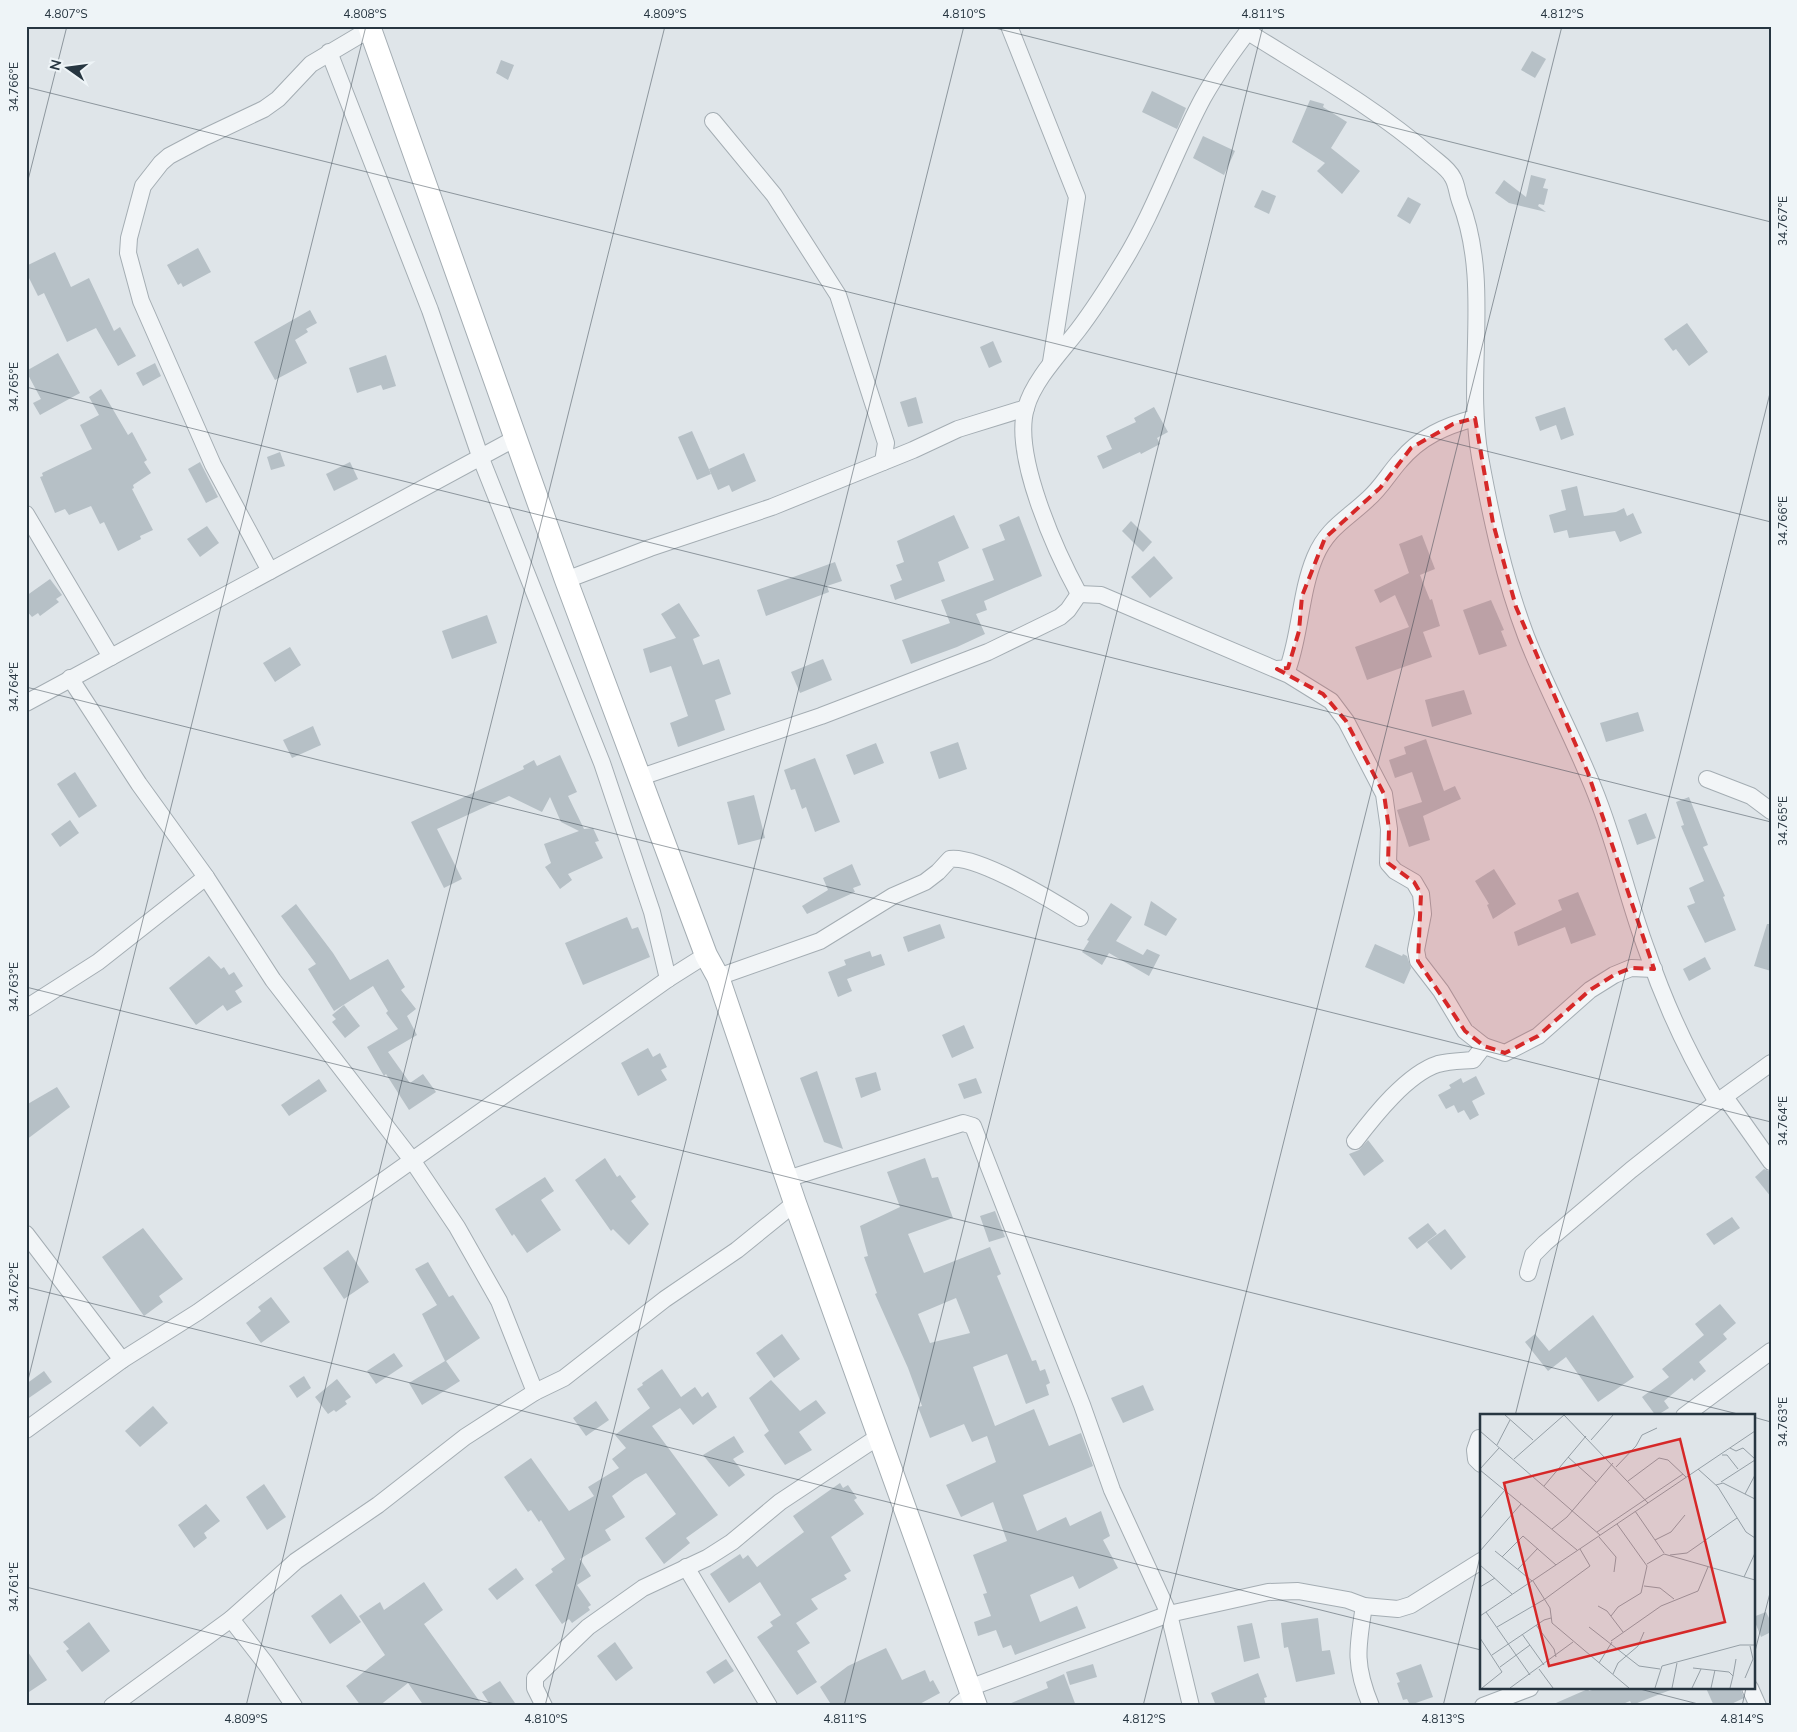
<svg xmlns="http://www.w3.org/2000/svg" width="1797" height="1732" viewBox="0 0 1797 1732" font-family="'Nunito Sans',sans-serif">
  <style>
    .building { fill: #b6c0c6; fill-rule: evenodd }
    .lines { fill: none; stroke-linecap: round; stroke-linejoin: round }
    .street-casing { stroke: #a4adb3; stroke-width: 18 }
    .secondary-casing { stroke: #a4adb3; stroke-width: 24 }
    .street { stroke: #f2f5f7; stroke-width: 16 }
    .secondary { stroke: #fff; stroke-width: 22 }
    .marked { fill: #d62828; fill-opacity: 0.2; stroke: #d62828; stroke-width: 4; stroke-dasharray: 10 6; stroke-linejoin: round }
    .ticks { fill: none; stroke: #273641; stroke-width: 1; stroke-opacity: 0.45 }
    .inset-road { fill: none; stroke: #959fa6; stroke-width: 1 }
    .view { fill: #d62828; fill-opacity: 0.15; stroke: #d62828; stroke-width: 2.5 }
    .inset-edge { fill: none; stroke: #273641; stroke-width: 2.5 }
    .neatline { fill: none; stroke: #273641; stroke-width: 2 }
    .ticks-label { font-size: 12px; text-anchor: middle; fill: #273641 }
  </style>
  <rect width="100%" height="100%" fill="#dfe5e9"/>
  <g class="building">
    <polygon points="1532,51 1546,59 1535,78 1521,70"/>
    <polygon points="501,60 514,65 508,80 496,73"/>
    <polygon points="1152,91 1186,108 1177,129 1142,112"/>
    <polygon points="1310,100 1324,104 1323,107 1347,122 1331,148 1360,171 1342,194 1317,171 1325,163 1292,142"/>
    <polygon points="1203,136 1235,151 1224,175 1193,158"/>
    <polygon points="1531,175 1546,179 1543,188 1548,189 1544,205 1539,204 1538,206 1546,212 1509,203 1495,193 1504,180 1526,197"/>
    <polygon points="1262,190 1276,196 1269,214 1254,207"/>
    <polygon points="1408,197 1421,204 1410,224 1397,216"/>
    <polygon points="198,248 211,272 183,287 181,283 178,285 167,265"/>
    <polygon points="55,252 71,287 89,278 114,331 120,327 136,356 118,366 96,328 67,342 44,293 38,296 26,272 26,266"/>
    <polygon points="310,310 317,323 306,329 308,332 295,340 307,363 275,380 254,342"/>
    <polygon points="1687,323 1708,352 1689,366 1676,349 1673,351 1664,339"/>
    <polygon points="993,341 1002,362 989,368 980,347"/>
    <polygon points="58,353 80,393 40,415 33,403 41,399 26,371"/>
    <polygon points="386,355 396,386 383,390 381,385 357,393 349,368"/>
    <polygon points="155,363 161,376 143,386 136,373"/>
    <polygon points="101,389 128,435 132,432 147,460 144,462 151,473 133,485 134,488 132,489 153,530 140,536 141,539 118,551 104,522 100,524 91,506 69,515 65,509 55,513 40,477 43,476 42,473 92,449 80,425 99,415 89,397"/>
    <polygon points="916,397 923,423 908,427 900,402"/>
    <polygon points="1154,407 1168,432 1157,438 1160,444 1141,454 1140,452 1103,469 1097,456 1112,449 1106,436 1136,422 1134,418"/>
    <polygon points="1565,407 1574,435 1561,440 1556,425 1540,431 1535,417"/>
    <polygon points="692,431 711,474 697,480 678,437"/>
    <polygon points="280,452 285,466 271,470 267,457"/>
    <polygon points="744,453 756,481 732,492 729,485 718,490 709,469"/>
    <polygon points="200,462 218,497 206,503 188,469"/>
    <polygon points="350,462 358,479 334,491 326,474"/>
    <polygon points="1577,486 1584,516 1616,512 1624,508 1627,516 1633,513 1642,533 1620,542 1615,531 1569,538 1567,530 1554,533 1549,515 1566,510 1561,490"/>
    <polygon points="954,515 969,548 938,562 945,581 895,600 890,585 902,580 896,565 904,562 897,541"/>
    <polygon points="1019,516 1042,576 984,601 987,610 976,614 985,634 957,647 911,664 902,640 950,623 941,600 994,580 982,549 1005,540 999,525"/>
    <polygon points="1131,521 1152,542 1143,552 1122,531"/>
    <polygon points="207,526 219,543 200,557 187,539"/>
    <polygon points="1422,535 1435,569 1420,575 1430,600 1432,599 1440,626 1423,632 1432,657 1367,680 1355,647 1409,627 1395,595 1380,603 1374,590 1409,573 1399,544"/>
    <polygon points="1154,556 1173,578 1150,598 1131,577"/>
    <polygon points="835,562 842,581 827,586 829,592 766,616 757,590"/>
    <polygon points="50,579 62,595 56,599 59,602 40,616 38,613 32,617 26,610 26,596"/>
    <polygon points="1491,600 1504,630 1501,631 1507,646 1479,655 1463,610"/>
    <polygon points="679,603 700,636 693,639 703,665 719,659 731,694 715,700 725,730 678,747 670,723 688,716 671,666 650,673 643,649 676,638 661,614"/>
    <polygon points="487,615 497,643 452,659 442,631"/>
    <polygon points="290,647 301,665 275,682 263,663"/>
    <polygon points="823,659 832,680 800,693 791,672"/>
    <polygon points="1464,690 1472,714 1432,727 1425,700"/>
    <polygon points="1638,712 1644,731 1606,742 1600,723"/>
    <polygon points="313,726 321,745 292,758 283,740"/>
    <polygon points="1426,739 1444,791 1455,786 1461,799 1423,816 1430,840 1409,847 1397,810 1422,802 1412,772 1395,778 1389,760 1406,754 1404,747"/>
    <polygon points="958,742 967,769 939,779 930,752"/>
    <polygon points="876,743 884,763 854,775 846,755"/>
    <polygon points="560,755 577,792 568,796 584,829 593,828 599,841 595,842 603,858 568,874 572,880 560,889 545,867 551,863 544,844 579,831 561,822 550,797 542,812 509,796 437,829 462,879 444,888 411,822 524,769 523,766 534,760 537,766"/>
    <polygon points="815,758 840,822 815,832 806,807 802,809 795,789 791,790 784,770"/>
    <polygon points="75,772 97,806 79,818 57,784"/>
    <polygon points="754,795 765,838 738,845 727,802"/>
    <polygon points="1689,797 1708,845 1703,847 1725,896 1723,897 1736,930 1705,943 1687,906 1695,903 1689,888 1704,881 1681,826 1684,825 1676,802"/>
    <polygon points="1646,813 1656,838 1637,845 1628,820"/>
    <polygon points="70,820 79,833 60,847 51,834"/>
    <polygon points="852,864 861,885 853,888 855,892 807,914 802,906 828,890 823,878"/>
    <polygon points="1494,869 1516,904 1493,919 1487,905 1489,904 1475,881"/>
    <polygon points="1578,892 1596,935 1571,944 1565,927 1518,946 1514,932 1562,910 1558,900"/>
    <polygon points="1151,901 1177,919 1166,936 1144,925"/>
    <polygon points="1111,903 1132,917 1116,941 1143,955 1147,949 1160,955 1149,976 1109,953 1102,965 1082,952 1089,941 1087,940"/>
    <polygon points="296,904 333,953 350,980 388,959 405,987 401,990 416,1009 407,1016 417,1035 388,1052 410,1083 423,1074 436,1092 409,1110 386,1074 384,1076 367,1047 398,1029 386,1013 388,1011 373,986 334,1011 308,969 316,964 281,916"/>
    <polygon points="627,917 632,929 638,927 650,957 583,985 565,943"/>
    <polygon points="940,924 945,938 908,952 903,937"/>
    <polygon points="1767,924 1771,924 1771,971 1754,966"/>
    <polygon points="1375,944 1402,956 1403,954 1407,956 1411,968 1404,984 1365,967"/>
    <polygon points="870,951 872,957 881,954 885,965 847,979 852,991 838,997 828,972 846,965 844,960"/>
    <polygon points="209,956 221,969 224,967 229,975 234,972 243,986 235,991 242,1002 227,1011 223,1005 196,1025 169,988"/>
    <polygon points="1705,957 1711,969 1689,981 1683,969"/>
    <polygon points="344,1005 360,1026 345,1038 332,1022 336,1019 332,1015"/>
    <polygon points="964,1025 974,1048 952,1058 942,1035"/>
    <polygon points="648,1048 653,1057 660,1053 667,1067 661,1070 667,1080 638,1096 621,1063"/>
    <polygon points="817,1071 843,1149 824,1142 800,1078"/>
    <polygon points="876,1072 881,1090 861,1098 855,1078"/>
    <polygon points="1476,1076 1485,1094 1472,1101 1479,1115 1470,1120 1464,1110 1458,1113 1454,1105 1446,1109 1438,1095 1451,1088 1449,1085 1461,1078 1463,1083"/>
    <polygon points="976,1078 982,1093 964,1099 958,1084"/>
    <polygon points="319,1079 327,1091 289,1116 281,1105"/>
    <polygon points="57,1087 70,1107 26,1140 26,1105"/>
    <polygon points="1368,1140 1384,1161 1364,1176 1349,1154 1359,1150"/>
    <polygon points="605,1158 617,1177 620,1175 636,1197 631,1201 649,1224 629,1245 613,1229 611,1231 575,1180"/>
    <path d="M925 1158 932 1178 938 1177 953 1218 908 1234 924 1273 990 1247 1001 1274 997 1276 1032 1361 1036 1360 1040 1371 1045 1369 1050 1383 1046 1385 1049 1395 1026 1404 1007 1354 973 1367 995 1426 1034 1409 1049 1446 1081 1433 1093 1466 1023 1495 1037 1531 1066 1517 1070 1526 1101 1511 1110 1536 1103 1540 1118 1568 1079 1589 1073 1576 1030 1595 1040 1622 1077 1606 1086 1628 1015 1655 1011 1645 1003 1648 996 1630 978 1636 974 1622 991 1616 983 1594 987 1593 973 1555 1007 1541 993 1502 961 1517 946 1485 996 1462 987 1436 972 1442 964 1424 930 1438 918 1407 922 1406 908 1368 875 1294 877 1293 864 1257 868 1256 860 1226 900 1207 887 1172ZM956 1298 970 1333 930 1343 918 1314Z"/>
    <polygon points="1764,1169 1771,1172 1771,1197 1755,1177"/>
    <polygon points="545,1177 554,1191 541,1200 561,1230 527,1253 514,1234 512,1236 495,1209"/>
    <polygon points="995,1211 1005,1237 989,1242 980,1216"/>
    <polygon points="1732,1217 1740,1228 1714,1245 1706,1234"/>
    <polygon points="1428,1223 1437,1234 1417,1249 1408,1238"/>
    <polygon points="143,1228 183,1279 159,1296 163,1302 144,1316 102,1257"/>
    <polygon points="1445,1229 1466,1257 1451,1270 1427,1242"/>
    <polygon points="348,1250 369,1282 344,1299 323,1268"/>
    <polygon points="428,1262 449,1297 453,1295 480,1338 446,1361 460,1381 422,1405 409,1383 445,1361 422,1314 437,1305 415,1269"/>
    <polygon points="271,1297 290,1322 261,1343 246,1323 261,1311 258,1307"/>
    <polygon points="1720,1304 1736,1323 1723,1334 1727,1339 1699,1362 1706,1371 1694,1381 1692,1378 1664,1401 1669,1408 1656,1416 1642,1397 1669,1377 1662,1369 1704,1335 1695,1324"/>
    <polygon points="1593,1315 1634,1377 1598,1402 1566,1357 1548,1371 1525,1342 1535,1334 1549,1351"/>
    <polygon points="782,1334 800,1359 774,1378 756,1353"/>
    <polygon points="394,1353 403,1366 376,1384 367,1371"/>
    <polygon points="662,1369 681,1397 695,1387 702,1397 708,1392 717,1407 693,1425 680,1408 652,1426 718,1515 686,1538 690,1543 664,1564 645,1538 676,1514 646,1473 635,1479 612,1496 625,1517 605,1530 611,1540 580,1559 591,1576 577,1585 591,1605 588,1607 590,1610 572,1623 569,1619 562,1624 535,1585 553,1572 551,1569 565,1559 541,1520 539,1522 531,1510 528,1512 504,1477 531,1458 569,1511 594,1496 588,1487 619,1468 612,1459 626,1448 615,1435 650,1408 637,1389 643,1385 642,1383"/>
    <polygon points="44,1371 52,1382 26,1400 26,1384"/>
    <polygon points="304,1376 311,1388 297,1398 289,1386"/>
    <polygon points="337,1379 351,1397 345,1401 347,1404 336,1412 334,1410 328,1414 315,1397"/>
    <polygon points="771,1380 800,1411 816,1400 826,1413 799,1432 812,1450 785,1465 764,1435 769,1431 749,1398"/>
    <polygon points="1143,1385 1154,1410 1123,1423 1111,1398"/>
    <polygon points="596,1401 609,1420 586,1436 573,1418"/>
    <polygon points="153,1406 168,1423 140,1447 125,1431"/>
    <polygon points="734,1436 744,1452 733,1459 745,1475 729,1487 703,1455"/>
    <polygon points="840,1483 843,1488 848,1485 857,1498 854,1500 864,1514 831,1537 851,1571 844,1575 847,1579 811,1599 818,1609 796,1623 810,1643 797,1651 817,1682 797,1695 757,1637 773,1626 770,1622 781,1615 760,1582 729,1603 710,1574 740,1554 743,1559 748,1555 757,1567 804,1532 793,1516"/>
    <polygon points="264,1484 286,1517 267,1530 246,1497"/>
    <polygon points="206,1504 220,1521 204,1533 207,1538 194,1548 178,1525"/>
    <polygon points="516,1568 524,1579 497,1600 488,1589"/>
    <polygon points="424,1582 443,1610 424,1624 483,1706 424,1706 408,1683 379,1706 361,1706 346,1686 385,1655 359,1616 380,1602 384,1610"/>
    <polygon points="341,1594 361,1622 330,1644 311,1616"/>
    <polygon points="1766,1612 1771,1622 1771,1632 1761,1637 1753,1617"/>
    <polygon points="1318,1618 1322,1651 1330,1650 1335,1674 1296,1682 1288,1647 1284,1648 1281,1623"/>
    <polygon points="89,1622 110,1651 82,1672 66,1651 69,1649 63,1642"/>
    <polygon points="1252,1623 1260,1658 1244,1662 1237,1626"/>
    <polygon points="615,1642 633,1668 616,1681 597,1656"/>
    <polygon points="886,1648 902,1680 925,1670 930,1682 933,1680 940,1693 916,1706 832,1706 820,1687 848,1666"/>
    <polygon points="26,1649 47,1680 26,1694"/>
    <polygon points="726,1659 734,1671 714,1684 706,1672"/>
    <polygon points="1093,1664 1097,1677 1070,1685 1066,1672"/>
    <polygon points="1421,1664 1433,1697 1410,1705 1407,1699 1403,1700 1397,1683 1400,1682 1396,1673"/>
    <polygon points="1258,1673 1267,1697 1264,1698 1266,1706 1216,1706 1211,1693"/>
    <polygon points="1064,1674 1076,1706 1004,1706 1048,1688 1046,1682"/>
    <polygon points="500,1681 517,1706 491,1706 482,1692"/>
    <polygon points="1598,1688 1673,1688 1673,1689 1632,1705 1630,1701 1618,1706 1549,1706 1588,1689 1589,1691"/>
    <polygon points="1706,1688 1740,1688 1744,1698 1727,1706 1714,1706"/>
  </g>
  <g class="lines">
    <g class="street-casing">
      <g id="street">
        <polyline points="1009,26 1077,197 1051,362"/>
        <path d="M1248 32C1310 71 1376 108 1431 156 1438 162 1449 169 1453 178 1457 185 1457 193 1460 201 1492 283 1465 372 1480 457 1491 517 1504 578 1526 636 1548 693 1579 747 1600 805 1618 853 1629 903 1647 951 1665 1004 1688 1054 1717 1102"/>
        <polyline points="329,52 430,310 480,456 602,763 652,912 668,979"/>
        <polyline points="713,121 774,195 838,295 886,443 883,462"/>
        <polyline points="26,514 111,657"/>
        <polyline points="270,571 213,465 141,301 128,253 129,238 143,186 161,163 169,156 205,137 264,109 278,99 311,64 370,29"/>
        <polyline points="566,580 650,548 772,507 913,450 958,429 1026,408"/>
        <path d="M1079 594C1056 552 1012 455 1026 408 1033 381 1061 352 1078 330 1094 309 1108 287 1122 264 1155 211 1174 152 1203 98 1217 73 1235 48 1252 26"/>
        <path d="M1277 669 1288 668C1301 631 1300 593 1315 557 1327 528 1347 519 1368 499 1381 488 1389 473 1400 461 1420 437 1445 426 1475 418"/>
        <polyline points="70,678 139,784 206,877 273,980 412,1160 457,1227 499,1301 535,1392"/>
        <polyline points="26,703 516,438"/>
        <polyline points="641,777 821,716 988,652 1060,617 1068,610 1079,594 1101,595 1289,675 1331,701 1346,721 1384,794 1389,829 1388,863 1395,871 1414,882 1421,894 1423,914 1416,950 1418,961 1441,991 1465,1031 1484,1046"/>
        <polyline points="1707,779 1751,796 1771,811"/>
        <path d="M718 977 820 941 893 896 925 882 938 872 950 859C978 855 1055 902 1080 918"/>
        <polyline points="26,1008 98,962 206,877"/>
        <polyline points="1725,1097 1771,1162"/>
        <path d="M1355 1141C1374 1116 1407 1074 1438 1064 1449 1061 1461 1061 1473 1060L1484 1046 1505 1053 1538 1036 1590 990 1614 975 1631 968 1654 969"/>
        <polyline points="787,1179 963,1123 973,1126 1082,1405 1112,1490 1169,1614 1191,1706"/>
        <polyline points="26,1234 122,1360"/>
        <polyline points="1528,1273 1533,1255 1545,1243 1631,1170 1717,1102 1771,1063"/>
        <polyline points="1684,1416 1771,1351"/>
        <polyline points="26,1430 122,1360 198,1312 668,979 706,955"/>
        <polyline points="1479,1438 1475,1450 1476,1459 1481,1464"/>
        <polyline points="686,1567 769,1706"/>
        <path d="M1364 1606C1357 1649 1354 1665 1371 1706"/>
        <polyline points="231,1619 266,1664 294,1706"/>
        <polyline points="969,1688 1169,1614 1268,1592 1298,1591 1348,1600 1364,1606 1398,1609 1411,1605 1481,1561"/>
        <polyline points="1750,1688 1758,1706"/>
        <polyline points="112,1706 231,1619 296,1561 378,1505 465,1437 535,1392 564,1378 665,1299 737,1250 795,1203"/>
        <polyline points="544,1706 535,1688 535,1678 588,1627 643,1588 707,1558 732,1542 780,1502 878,1437"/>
        <polyline points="957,1706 972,1694"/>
        <polyline points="1483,1706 1530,1688"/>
      </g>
    </g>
    <g class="secondary-casing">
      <polyline id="secondary" points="369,26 566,580 706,955 718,977 795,1203 976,1706"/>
    </g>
    <use href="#street" class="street"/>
    <use href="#secondary" class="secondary"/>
  </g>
  <path class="marked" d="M1475 418 1493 523 1516 607 1588 773 1654 969 1631 968 1614 975 1590 990 1538 1036 1505 1053 1484 1046 1465 1031 1418 961 1421 894 1414 882 1388 863 1389 829 1384 794 1346 721 1323 694 1277 669 1288 668 1299 631 1302 596 1325 538 1380 488 1411 448 1453 424Z"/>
  <path class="ticks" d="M987 26 1771 222M26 87 1771 522M26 188 67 26M26 387 1771 822M26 687 1771 1122M26 987 1746 1416M26 1287 1481 1650M26 1388 366 26M1515 1416 1771 389M1753 1417 1771 1422M26 1587 503 1706M1753 1659 1771 1589M1636 1688 1706 1706M246 1706 665 26M545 1706 964 26M844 1706 1263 26M1143 1706 1562 26M1443 1706 1481 1553M1742 1706 1746 1688"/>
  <g transform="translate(1480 1414)">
    <rect width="275" height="275" fill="#dfe5e9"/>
    <path class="inset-road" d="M25 1 53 26M84 1 168 89M0 17 120 121M111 26 133 1M17 31 30 6M250 34 256 37 263 34 275 45M242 41H247L258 55M88 43 116 68M34 45 84 1M136 53 156 32 162 21 177 14M0 55 19 34M218 55 238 73 266 118 275 124M0 56 97 136M148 67 179 44 188 46 206 63M241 68 275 46M236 71 243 69 275 85M64 72 106 22M265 80 275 61M155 97 184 139M0 105 25 76M72 115 87 103 133 49M117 118 203 60M119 123 136 143 134 158M175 126 191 118 205 101M0 137 41 90M15 137 52 167M190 141 207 139 257 104M22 143 43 122 76 151M167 150 184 140 275 166M0 151 32 180M38 155 58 134M264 163 275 139M53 167 70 194 72 209 149 274M164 172 180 174 194 185M0 173 15 164M118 192 127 197 143 218M6 198 50 261M0 202 275 17M131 202 138 193 161 179 167 152 137 110M56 211 74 235 76 243M17 213 65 185 110 152 100 135M109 213 159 252 180 255M42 220 64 251M0 224 22 258 2 274M131 227 181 192 218 177 228 153M12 241 64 206 71 204M119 249 132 228M20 253 50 231M213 254 249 258 253 262 250 274M59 255 73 274M133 260 138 249 158 232 164 218M253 262 256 245M265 264 273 245 270 232M30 274 93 228M175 274 182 252 260 231H275M192 274 197 249M212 274 221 255M231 274 235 256"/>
    <path class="view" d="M200 25 245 208 69 252 24 69Z"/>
    <rect width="275" height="275" class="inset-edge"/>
  </g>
  <rect width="1797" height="1732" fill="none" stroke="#eef4f7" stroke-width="55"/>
  <g transform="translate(68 68) rotate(284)" stroke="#eef4f7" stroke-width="4" paint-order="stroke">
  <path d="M0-4L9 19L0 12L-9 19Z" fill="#273641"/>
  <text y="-8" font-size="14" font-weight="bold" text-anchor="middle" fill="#273641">N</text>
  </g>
  <rect x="28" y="28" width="1742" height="1676" class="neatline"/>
  <g class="ticks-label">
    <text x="66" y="18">4.807°S</text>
    <text x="365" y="18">4.808°S</text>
    <text x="665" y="18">4.809°S</text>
    <text x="964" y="18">4.810°S</text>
    <text x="1263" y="18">4.811°S</text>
    <text x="1562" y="18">4.812°S</text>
    <text transform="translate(14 87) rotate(-90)" y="4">34.766°E</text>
    <text transform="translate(1783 221) rotate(-90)" y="4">34.767°E</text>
    <text transform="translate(14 387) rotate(-90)" y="4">34.765°E</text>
    <text transform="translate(1783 521) rotate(-90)" y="4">34.766°E</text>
    <text transform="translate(14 687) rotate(-90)" y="4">34.764°E</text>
    <text transform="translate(1783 821) rotate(-90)" y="4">34.765°E</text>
    <text transform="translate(14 987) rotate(-90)" y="4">34.763°E</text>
    <text transform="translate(1783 1121) rotate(-90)" y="4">34.764°E</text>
    <text transform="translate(14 1287) rotate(-90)" y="4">34.762°E</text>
    <text transform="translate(1783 1422) rotate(-90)" y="4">34.763°E</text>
    <text transform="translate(14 1587) rotate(-90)" y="4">34.761°E</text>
    <text x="246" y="1723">4.809°S</text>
    <text x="546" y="1723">4.810°S</text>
    <text x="845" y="1723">4.811°S</text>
    <text x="1144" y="1723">4.812°S</text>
    <text x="1443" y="1723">4.813°S</text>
    <text x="1742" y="1723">4.814°S</text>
  </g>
</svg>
